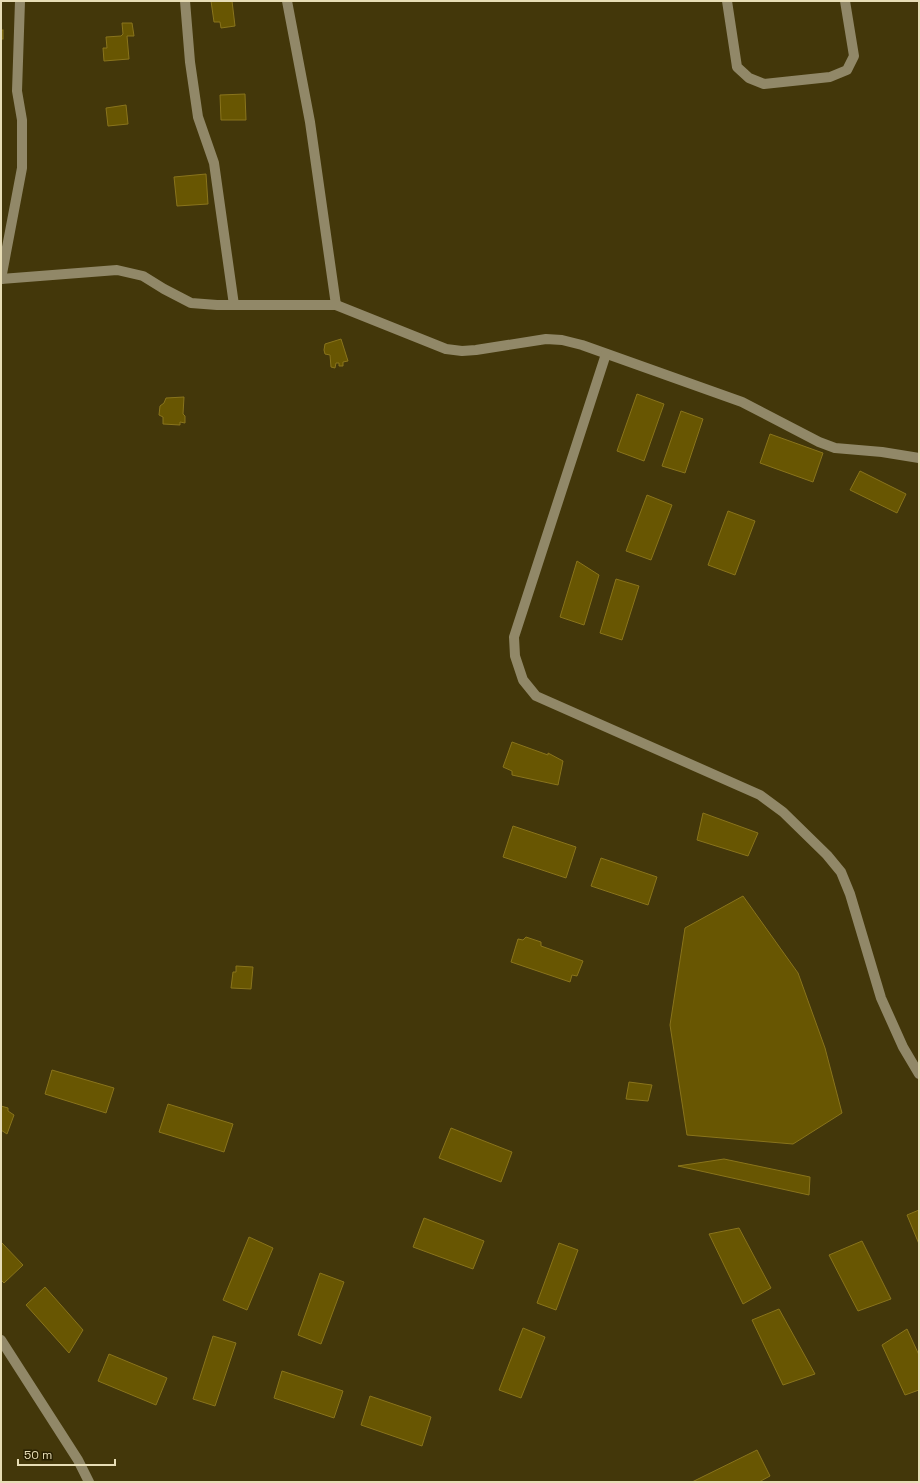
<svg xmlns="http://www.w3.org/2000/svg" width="920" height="1483" viewBox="0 0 920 1483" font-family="'Space Grotesk',sans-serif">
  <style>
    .building { fill: #685602; stroke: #89741c }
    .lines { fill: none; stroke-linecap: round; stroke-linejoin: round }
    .minor { stroke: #918868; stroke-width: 10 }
  </style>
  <rect width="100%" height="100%" fill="#43370a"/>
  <g class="building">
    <polygon points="211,1 232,1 235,26 221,28 220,22 214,22"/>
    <polygon points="122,23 132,23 134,36 127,36 129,59 104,61 103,48 107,48 106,37 121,36 123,34"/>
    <rect x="1" y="30" width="2" height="9"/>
    <polygon points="245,94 246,120 221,120 220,95"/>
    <polygon points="126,105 128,124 108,126 106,108"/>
    <polygon points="206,174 208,204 177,206 174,177"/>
    <polygon points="341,339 348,361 343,362 343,366 339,366 339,363 336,363 335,368 331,367 330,355 325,354 324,350 325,344"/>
    <polygon points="637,394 664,404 644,461 617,451"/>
    <polygon points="184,397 183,414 185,416 185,423 180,422 180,425 163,424 163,417 159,415 160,406 164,403 166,398"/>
    <polygon points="681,411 703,419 685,473 662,466"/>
    <polygon points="770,434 823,453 813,482 760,463"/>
    <polygon points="860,471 906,494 897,513 850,490"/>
    <polygon points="647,495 672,505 651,560 626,551"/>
    <polygon points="728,511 755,521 735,575 708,565"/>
    <polygon points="577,561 599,575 584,625 560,617"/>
    <polygon points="616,579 639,586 622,640 600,633"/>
    <polygon points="512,742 548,755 548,753 563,761 558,785 512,775 512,771 503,767"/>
    <polygon points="703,813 758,833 748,856 697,840"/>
    <polygon points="513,826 576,847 566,878 503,857"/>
    <polygon points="601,858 657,877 648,905 591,886"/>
    <polygon points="743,896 798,973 825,1048 842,1113 793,1144 687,1135 670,1025 685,928"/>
    <polygon points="526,937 541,942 541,946 583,961 577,976 572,975 570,982 511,962 518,939 523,940"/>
    <polygon points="236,966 253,967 251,989 231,988 233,972 236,972"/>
    <polygon points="52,1070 114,1088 106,1113 45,1094"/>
    <polygon points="629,1082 652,1085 648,1101 626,1099"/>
    <polygon points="168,1104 233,1124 224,1152 159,1132"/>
    <polygon points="1,1106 8,1108 8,1111 14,1115 7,1134 1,1130"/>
    <polygon points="451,1128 512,1152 501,1182 439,1158"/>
    <polygon points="724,1159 810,1177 809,1195 678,1166"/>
    <polygon points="919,1210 919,1244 907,1215"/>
    <polygon points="424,1218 484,1241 473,1269 413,1247"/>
    <polygon points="739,1228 771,1288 743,1304 709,1234"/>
    <polygon points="249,1237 273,1248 247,1310 223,1300"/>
    <polygon points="862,1241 891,1299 858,1311 829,1255"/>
    <polygon points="1,1242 23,1265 4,1283 1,1280"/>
    <polygon points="559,1243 578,1250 556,1310 537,1303"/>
    <polygon points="320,1273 344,1282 321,1344 298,1335"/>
    <polygon points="45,1287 83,1330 69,1353 26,1305"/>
    <polygon points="779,1309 815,1374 783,1385 752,1320"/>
    <polygon points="523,1328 545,1337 521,1398 499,1390"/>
    <polygon points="907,1329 919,1355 919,1390 905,1395 882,1345"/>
    <polygon points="213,1336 236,1343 215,1406 193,1399"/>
    <polygon points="109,1354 167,1378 156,1405 98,1381"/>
    <polygon points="282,1371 343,1391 334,1418 274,1398"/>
    <polygon points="370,1396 431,1417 422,1446 361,1425"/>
    <polygon points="757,1450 770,1476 759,1482 692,1482"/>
  </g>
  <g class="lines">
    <g class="minor">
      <polyline points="185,1 190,62 198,117 214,163 234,305"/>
      <polyline points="287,1 310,122 336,305"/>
      <polyline points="727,1 737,67 749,78 764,84 830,77 847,70 854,56 845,1"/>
      <polyline points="1,279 117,270 143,276 164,289 191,303 217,305 336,305 446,349 462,351 476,350 546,339 562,340 582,345 742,402 819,442 835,448 882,452 919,458"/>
      <polyline points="1,279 22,168 22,120 17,91 20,1"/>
      <polyline points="606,354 514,637 515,656 523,680 536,696 760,795 783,812 827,855 841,872 850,894 881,998 903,1047 919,1074"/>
      <polyline points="1,1340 78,1460 89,1482"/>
    </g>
  </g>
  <rect width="920" height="1483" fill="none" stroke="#e7ddb6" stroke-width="4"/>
  <path d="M18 1459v6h97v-6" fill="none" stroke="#e7ddb6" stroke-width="2"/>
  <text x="24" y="1459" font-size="12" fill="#e7ddb6" stroke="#281f00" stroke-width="3" paint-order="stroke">50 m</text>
</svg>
